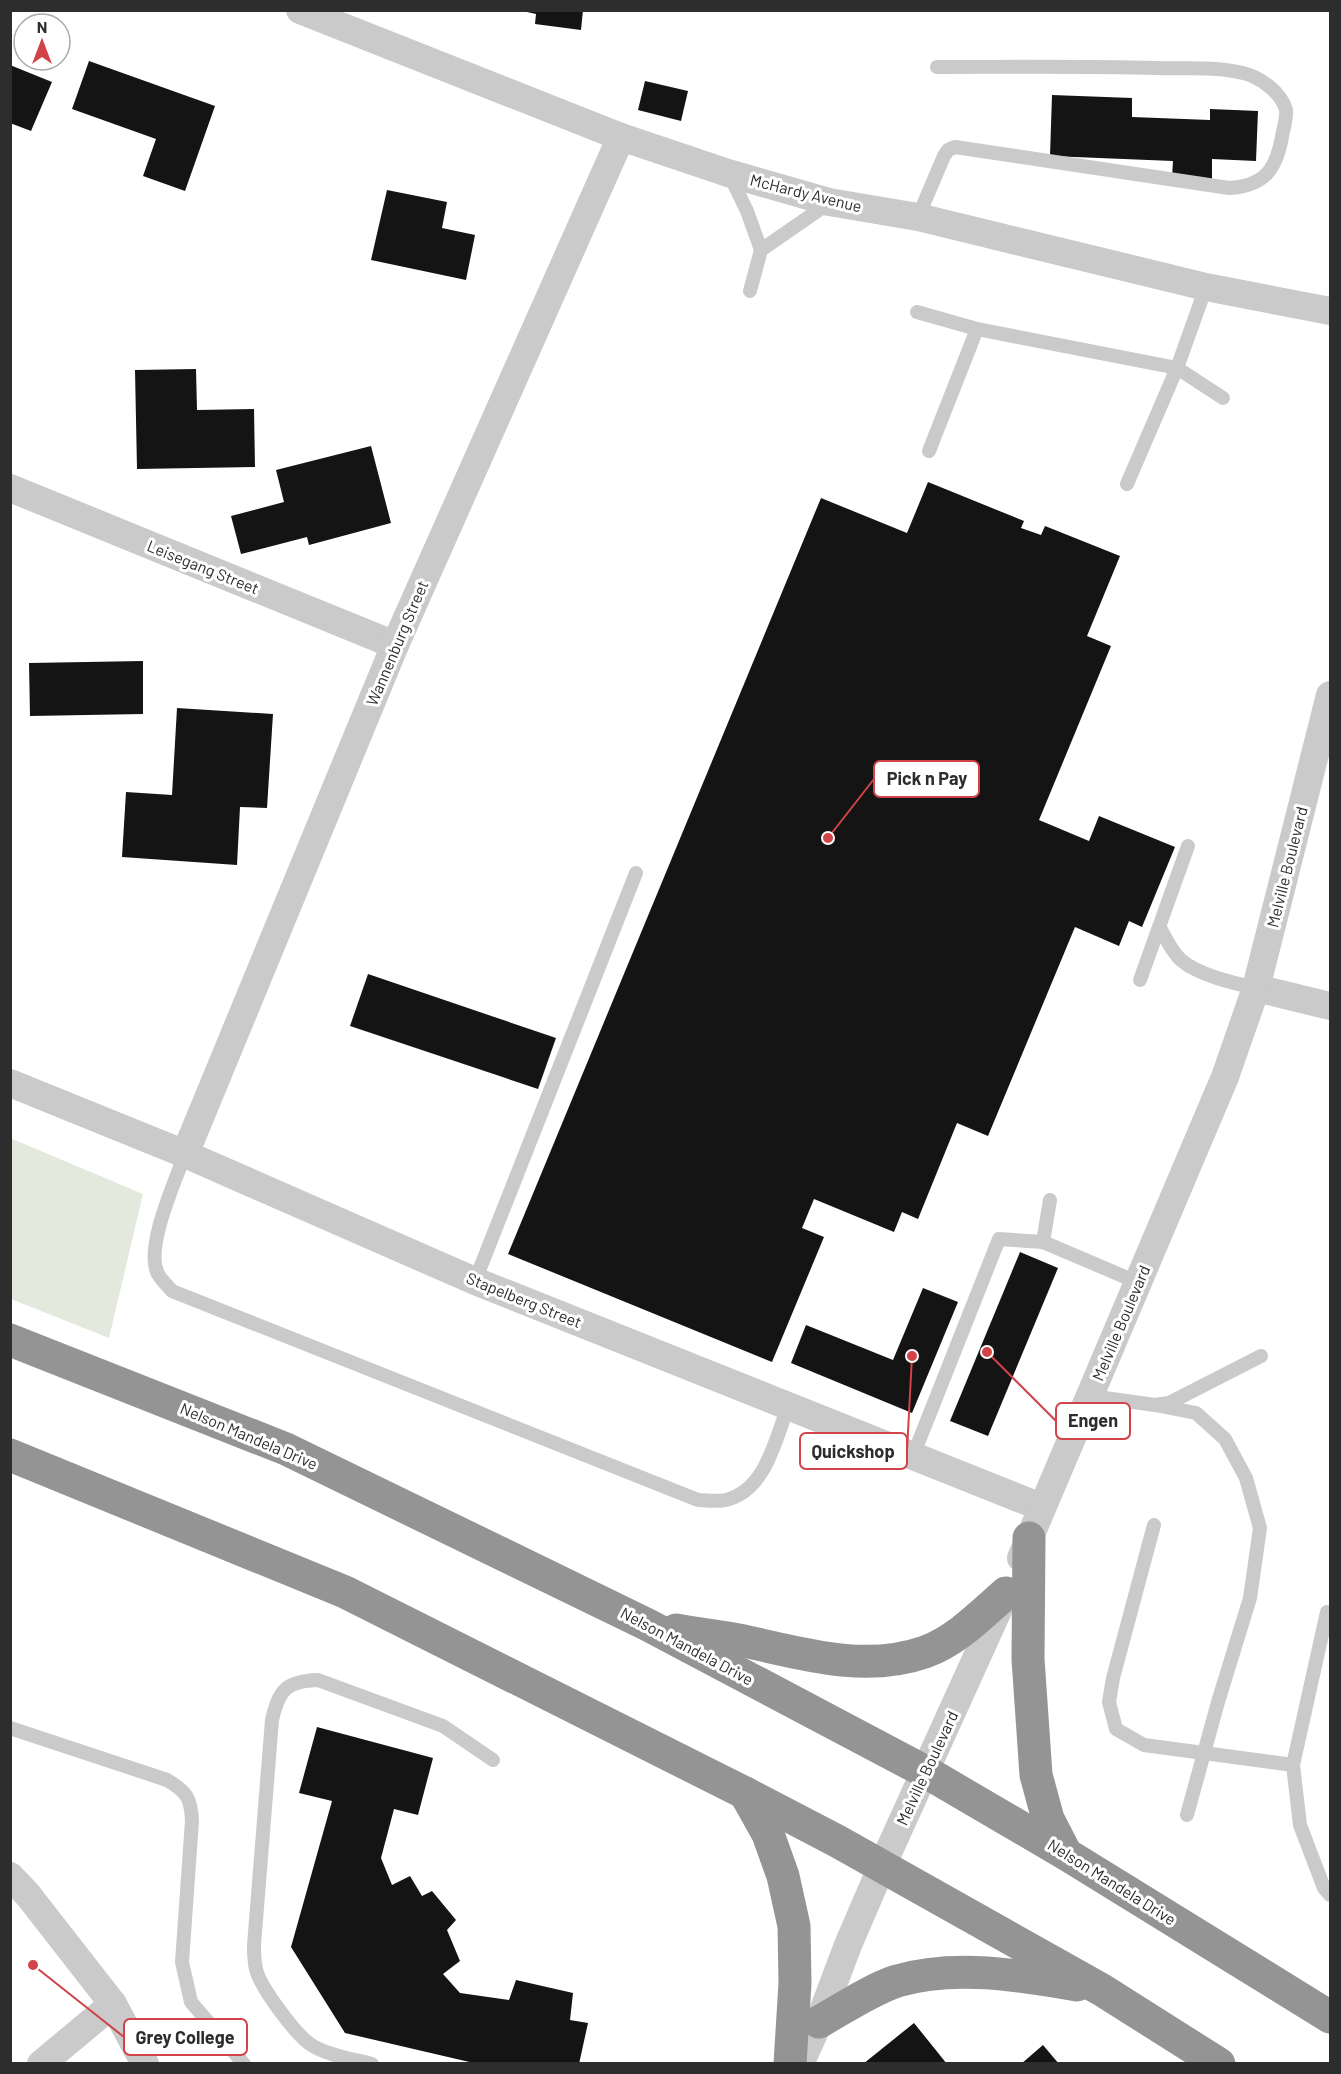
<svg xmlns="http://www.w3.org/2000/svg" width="1341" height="2074" viewBox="0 0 1341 2074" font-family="Barlow,sans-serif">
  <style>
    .green { fill: #e3e9dc }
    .building { fill: #141414 }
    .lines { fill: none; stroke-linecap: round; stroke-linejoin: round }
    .lane { stroke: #cacaca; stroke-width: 14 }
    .street { stroke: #cacaca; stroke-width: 28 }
    .highway { stroke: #949494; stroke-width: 33 }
    .labels { text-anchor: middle; stroke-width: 6; stroke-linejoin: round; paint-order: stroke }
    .street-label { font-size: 16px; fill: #2d2d2d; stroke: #fff }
    .leader { fill: none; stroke: #d14249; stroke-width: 2 }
    .callout-dot { fill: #d14249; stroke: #fff; stroke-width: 2 }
    .callout { fill: #fff; stroke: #d14249; stroke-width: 2 }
    .callout-label { font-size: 18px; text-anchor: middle; font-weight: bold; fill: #2d2d2d }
  </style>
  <rect width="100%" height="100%" fill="#fff"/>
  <polygon class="green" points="10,1138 143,1194 109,1338 11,1299"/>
  <g class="building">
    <polygon points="518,10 583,10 581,30 535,24 536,14"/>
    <polygon points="89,61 215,106 185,191 143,176 156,139 72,109"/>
    <polygon points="10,65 52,82 31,131 10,123"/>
    <polygon points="645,81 688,91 681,121 638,110"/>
    <polygon points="1052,95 1132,98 1132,117 1210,120 1210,109 1258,111 1256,161 1212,159 1212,179 1172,177 1173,161 1050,156"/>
    <polygon points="387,190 447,202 442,228 475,235 466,280 371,260"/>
    <polygon points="196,369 197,410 254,409 255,467 137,469 135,370"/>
    <polygon points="371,446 391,523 309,545 307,537 241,554 231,516 284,502 276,470"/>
    <polygon points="928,482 1024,521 1021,528 1041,535 1045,526 1120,556 1087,636 1111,646 1039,820 1089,841 1099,816 1175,847 1142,927 1129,921 1119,946 1075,927 988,1136 957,1123 918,1219 902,1212 894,1232 814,1199 802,1228 824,1237 772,1362 508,1254 821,498 907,533"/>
    <polygon points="143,661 143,714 30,716 29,663"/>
    <polygon points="177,708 273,714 267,808 240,807 237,865 122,857 126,792 172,795"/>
    <polygon points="368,974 556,1038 538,1089 350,1026"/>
    <polygon points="1020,1252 1058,1268 988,1436 950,1421"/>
    <polygon points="923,1288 958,1302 912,1413 791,1363 806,1325 893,1360"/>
    <polygon points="317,1727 433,1758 418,1815 394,1809 381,1858 392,1885 410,1876 422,1896 432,1891 456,1920 447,1930 460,1961 443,1974 460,1993 509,2000 516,1980 573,1993 570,2020 588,2023 579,2064 478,2064 345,2033 291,1947 332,1801 299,1793"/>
    <polygon points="914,2023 947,2064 863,2064"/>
    <polygon points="1043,2045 1059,2064 1021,2064"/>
  </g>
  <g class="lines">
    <g class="lane">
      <polyline points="729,174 747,211 761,250 750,291"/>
      <path d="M918 217 944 156 948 150 955 147 1229 188C1264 186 1276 170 1282 137 1283 129 1287 119 1286 110 1281 92 1260 77 1243 73 1216 66 1184 69 1156 68 1083 66 1010 67 937 67"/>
      <polyline points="761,250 829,203"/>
      <polyline points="1206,287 1177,368 1223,398"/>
      <polyline points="917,312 977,329 1177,368 1127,484"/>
      <polyline points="929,451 977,329"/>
      <path d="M1160 928C1166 938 1171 951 1181 960 1198 975 1233 983 1256 988"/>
      <polyline points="1140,980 1188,846"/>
      <path d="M185 1154C175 1182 146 1245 157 1272 160 1279 167 1285 172 1291L698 1500C706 1500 717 1502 726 1500 766 1490 775 1440 788 1407"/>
      <polyline points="1050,1200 1043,1242 1137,1282"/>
      <polyline points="475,1281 636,873"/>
      <polyline points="1090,1396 1155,1405 1169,1403 1261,1356"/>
      <polyline points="1155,1405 1196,1413 1225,1439 1246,1478 1260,1528 1250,1598 1218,1702 1187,1815"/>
      <polyline points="913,1456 999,1239 1043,1242"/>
      <polyline points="1154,1525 1113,1678 1109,1702 1116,1729 1144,1745 1293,1765"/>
      <polyline points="1327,1612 1293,1765 1300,1825 1324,1888 1330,1895"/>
      <path d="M10 1728 167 1780C187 1792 191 1798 192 1821L182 1962 191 2002 244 2064"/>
      <path d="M372 2064C353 2059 330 2056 313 2046 297 2037 260 1987 256 1969 254 1961 254 1953 254 1945L272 1720C279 1690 286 1681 318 1680L443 1726 493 1760"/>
    </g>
    <g class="street">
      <polyline points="300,10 621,137 728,173 829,202 918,217 1206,287 1330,311"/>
      <polyline points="10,488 395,645"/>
      <polyline points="1256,988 1330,1006"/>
      <polyline points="10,1083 185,1154 475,1281 1041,1507"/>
      <polyline points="185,1154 395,645 621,137"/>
      <polyline points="1021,1558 1225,1077 1256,988 1330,695"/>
      <polyline points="10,1876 28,1895 113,2004 145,2064"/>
      <polyline points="41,2064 113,2004"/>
      <polyline points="800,2064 819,2022 848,1945 882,1866 1005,1595"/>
    </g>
    <g class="highway">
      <polyline points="10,1340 286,1449 648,1625 926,1772 1066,1854 1330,2017"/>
      <polyline points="10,1455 345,1592 745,1793 837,1841 1102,1990 1219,2064"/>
      <polyline points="1029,1538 1028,1659 1036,1775 1048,1819 1066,1854"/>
      <path d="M676 1630C699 1634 722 1637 744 1641 803 1654 865 1673 925 1652 956 1641 982 1614 1006 1593"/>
      <polyline points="745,1793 768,1834 783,1876 794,1926 795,1983 790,2064"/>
      <path d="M819 2022C844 2008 870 1990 897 1981 954 1964 1019 1975 1077 1985"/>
    </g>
  </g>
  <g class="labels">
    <g class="street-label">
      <text transform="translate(806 193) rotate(14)" y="6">McHardy Avenue</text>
      <text transform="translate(203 567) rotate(22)" y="6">Leisegang Street</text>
      <text transform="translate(397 643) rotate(-67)" y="6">Wannenburg Street</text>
      <text transform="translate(1287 867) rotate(-76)" y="6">Melville Boulevard</text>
      <text transform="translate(524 1300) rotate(22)" y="6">Stapelberg Street</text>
      <text transform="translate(1121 1323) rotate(-67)" y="6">Melville Boulevard</text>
      <text transform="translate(249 1436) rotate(23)" y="6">Nelson Mandela Drive</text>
      <text transform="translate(687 1646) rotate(28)" y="6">Nelson Mandela Drive</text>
      <text transform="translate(927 1768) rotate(-65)" y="6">Melville Boulevard</text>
      <text transform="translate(1112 1882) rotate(32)" y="6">Nelson Mandela Drive</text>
    </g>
  </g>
  <path class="leader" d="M828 838L874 779M987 1352L1056 1421M912 1356L907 1451M33 1965L124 2037"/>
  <g class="callout-dot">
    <circle cx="828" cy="838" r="6"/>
    <circle cx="987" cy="1352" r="6"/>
    <circle cx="912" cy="1356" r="6"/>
    <circle cx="33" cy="1965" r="6"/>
  </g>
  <g class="callout">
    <rect x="874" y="761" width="105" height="36" rx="6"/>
    <rect x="1056" y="1403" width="74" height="36" rx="6"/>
    <rect x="800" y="1433" width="107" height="36" rx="6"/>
    <rect x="124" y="2019" width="123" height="36" rx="6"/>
  </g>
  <g class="callout-label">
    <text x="927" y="785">Pick n Pay</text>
    <text x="1093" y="1427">Engen</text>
    <text x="853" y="1458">Quickshop</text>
    <text x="185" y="2044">Grey College</text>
  </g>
  <rect width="1341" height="2074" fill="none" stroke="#2d2d2d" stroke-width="24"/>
  <g transform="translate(42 42)"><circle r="28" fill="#ffffff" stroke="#ababab" stroke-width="1.5"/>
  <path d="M0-4.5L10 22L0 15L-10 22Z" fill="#d14249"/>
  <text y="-9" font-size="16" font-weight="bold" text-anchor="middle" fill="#2d2d2d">N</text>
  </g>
</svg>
